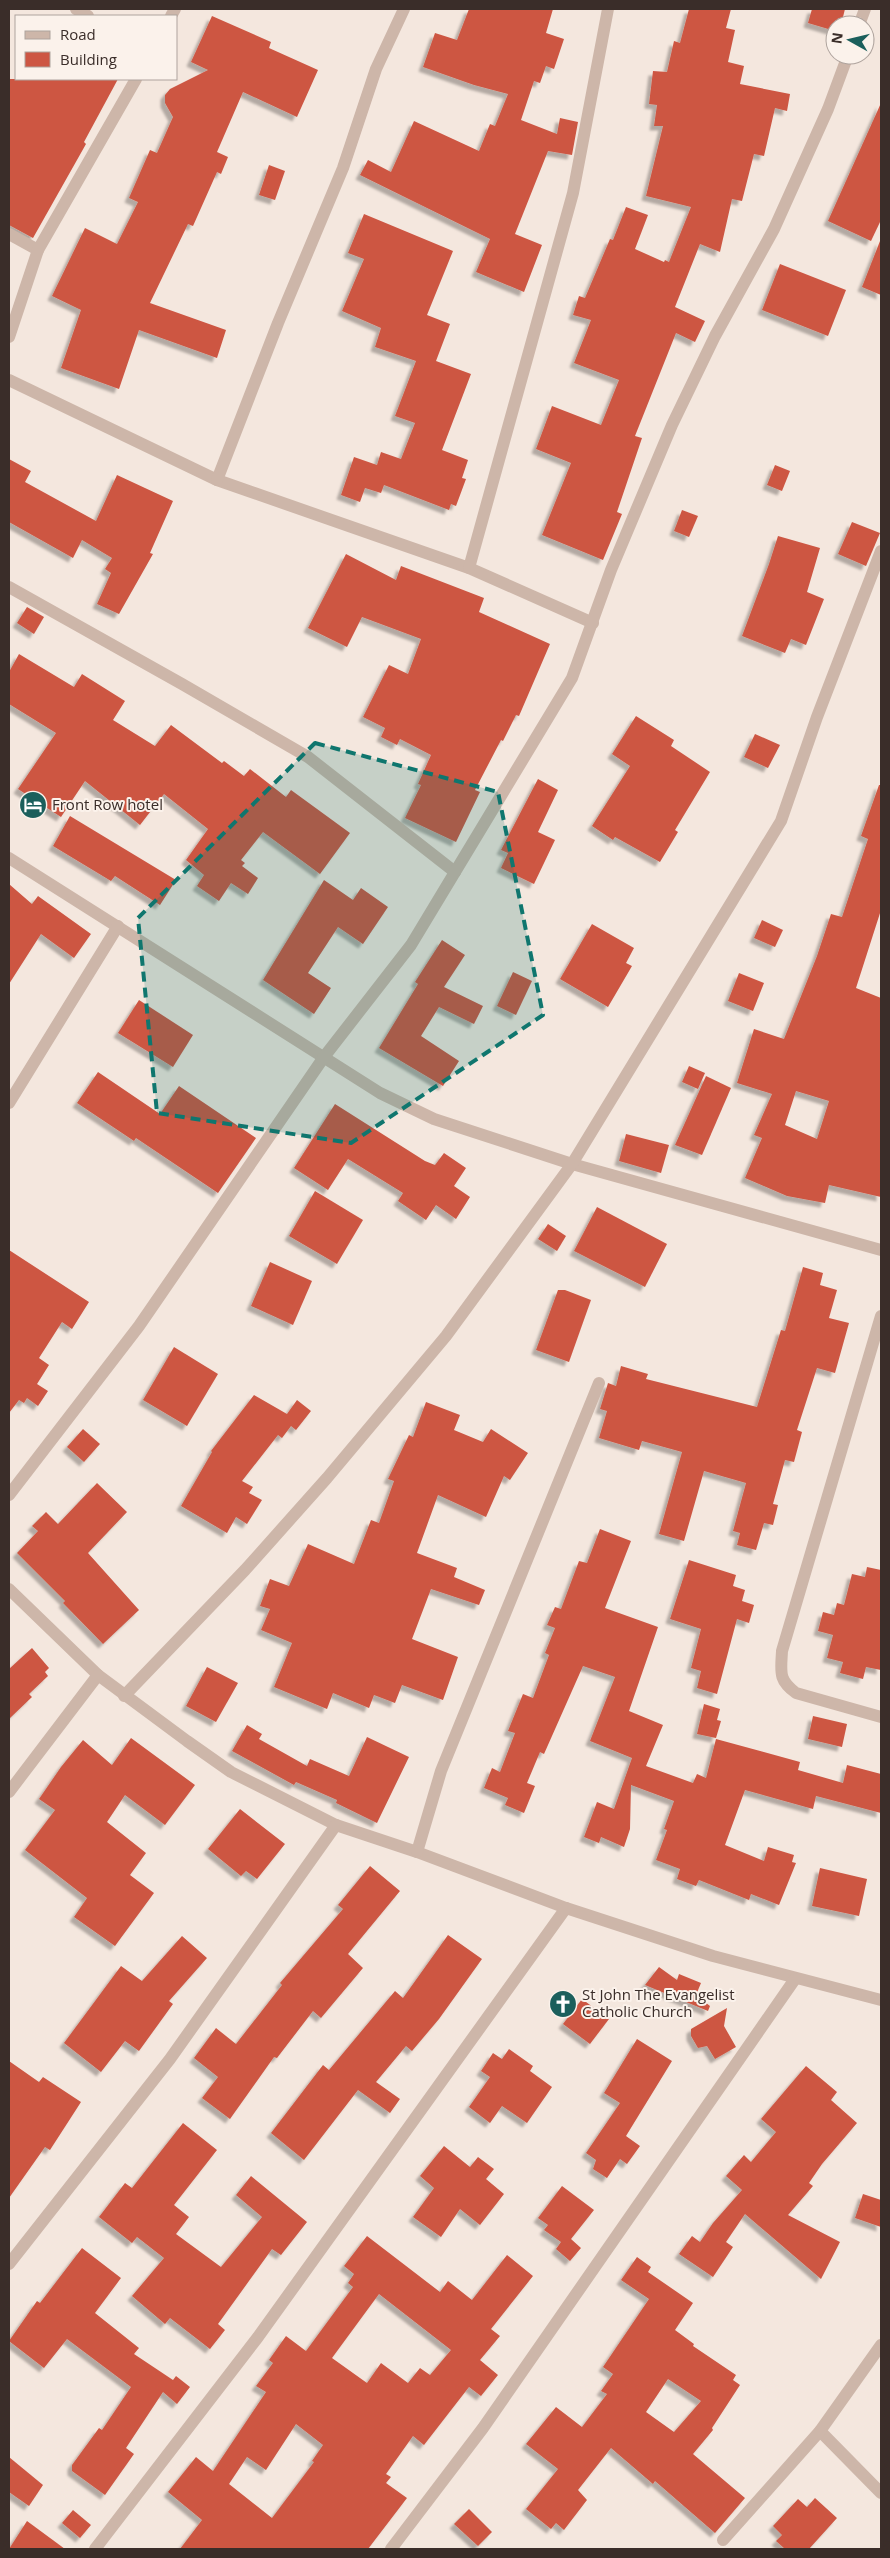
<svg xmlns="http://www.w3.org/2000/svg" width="890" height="2558" viewBox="0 0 890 2558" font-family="'Open Sans',sans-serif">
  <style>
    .building { fill: #cd5643; fill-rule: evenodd; filter: url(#shadow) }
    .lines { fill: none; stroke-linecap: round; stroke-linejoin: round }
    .minor { stroke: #cdb6a9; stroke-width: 12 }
    .marked { fill: #0f766e; fill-opacity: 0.2; stroke: #0f766e; stroke-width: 4; stroke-dasharray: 10 6; stroke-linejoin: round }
    .labels { text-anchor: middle; stroke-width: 4; stroke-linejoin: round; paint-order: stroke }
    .poi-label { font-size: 15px; fill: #3a2d29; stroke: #fbf2eb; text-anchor: start }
  </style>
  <defs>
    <filter id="shadow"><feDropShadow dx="-4.5" dy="4.5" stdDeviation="1" flood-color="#0004"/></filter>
  </defs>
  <rect width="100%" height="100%" fill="#f4e7de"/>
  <g class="building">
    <polygon points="469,9 553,9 546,33 564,39 554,69 546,66 540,83 534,81 521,120 557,134 560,118 578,122 572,155 548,151 515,234 542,245 524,292 476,272 490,239 360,175 368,160 391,172 414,121 479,151 490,124 495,126 508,94 474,85 423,67 435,33 457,40"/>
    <polygon points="689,9 731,9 726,28 735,30 728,62 744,66 740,84 790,94 787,111 775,108 764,156 754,154 742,201 732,199 720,252 700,244 675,307 705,321 695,342 676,333 635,436 642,438 617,512 622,514 603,560 542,535 571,463 536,449 552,406 601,425 619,380 574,363 591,320 573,315 579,296 585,298 610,239 613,240 626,207 648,215 635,249 664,262 665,260 669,262 691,207 646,196 663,126 654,126 657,105 649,104 653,71 667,72 674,41 680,43"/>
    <polygon points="812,9 845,9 841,25 835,25 835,31 808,23"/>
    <polygon points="212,16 271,42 269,48 318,70 297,117 243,92 217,152 228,157 221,174 217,172 193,226 188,224 150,303 226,330 217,358 139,330 119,389 61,368 81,310 52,296 85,228 117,244 138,202 129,198 150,150 157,153 173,117 165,103 165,95 170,89 208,70 191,62"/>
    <polygon points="9,79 118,79 84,142 86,144 33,238 9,225"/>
    <polygon points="881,103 881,220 871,241 828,221"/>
    <polygon points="269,165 285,171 275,200 259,195"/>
    <polygon points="364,214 453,251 427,315 450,324 436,361 471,374 442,450 468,460 462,478 466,479 456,506 451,504 449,510 384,485 381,493 365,488 360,502 341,495 354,457 377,465 381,452 401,459 415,423 395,416 416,361 375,347 381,328 342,311 364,259 348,253"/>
    <polygon points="880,241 881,241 881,295 862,287"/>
    <polygon points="780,264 846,290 828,336 762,310"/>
    <polygon points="9,459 31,471 25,482 96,521 117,475 173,501 150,553 153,554 119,614 97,604 111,573 105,569 112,558 82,540 73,558 9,522"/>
    <polygon points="775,465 790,471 782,491 767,485"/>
    <polygon points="682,510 698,516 689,537 674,531"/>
    <polygon points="852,522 880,533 866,566 838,554"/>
    <polygon points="778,536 820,548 807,592 824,599 806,645 791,639 785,653 742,636 769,564"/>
    <polygon points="346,554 396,580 401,566 484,598 479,612 550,644 519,716 516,715 503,741 501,740 475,790 480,792 456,842 405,818 421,785 418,784 431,755 400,739 397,745 381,737 385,728 363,717 389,665 408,674 421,639 362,617 347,647 308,628"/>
    <polygon points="27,607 44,617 34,634 17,623"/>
    <polygon points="19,654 74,687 82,674 125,701 113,720 155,746 171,725 222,763 224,761 244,776 250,769 286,797 291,790 350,833 320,874 263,832 241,860 245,863 242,866 258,878 248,894 231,883 219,901 197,886 204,875 186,860 208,829 164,794 140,825 85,781 61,817 18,789 56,733 9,704 9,672"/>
    <polygon points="636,716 674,740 671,746 710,772 675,830 678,832 660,862 615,837 613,840 592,826 630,766 612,754"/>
    <polygon points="755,734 780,745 768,768 744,757"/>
    <polygon points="538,779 558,790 538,832 555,840 534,884 501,868 508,853 501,850"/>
    <path d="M879 785H881V910L856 988 881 998V1197L829 1185 825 1203 787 1196 745 1178 762 1138 754 1135 772 1094 737 1083 754 1029 784 1039 817 956 831 914 842 917 868 839 861 836ZM796 1091 829 1101 817 1139 785 1125Z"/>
    <polygon points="70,816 176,880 160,905 115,876 111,881 53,846"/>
    <polygon points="324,880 353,900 361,888 388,907 363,944 338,927 308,973 331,988 314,1014 263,980"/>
    <polygon points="9,884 32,904 38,896 91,934 74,958 41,934 9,984"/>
    <polygon points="762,920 783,930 775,947 754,938"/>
    <polygon points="592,924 634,948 626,963 632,966 608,1007 560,979"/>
    <polygon points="442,940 465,955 444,987 483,1006 474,1024 439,1007 421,1036 459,1061 443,1086 379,1048 418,984 415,982"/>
    <polygon points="513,972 532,981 516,1015 497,1006"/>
    <polygon points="739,973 764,983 753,1011 728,1001"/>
    <polygon points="139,1000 193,1035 173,1067 118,1033"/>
    <polygon points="689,1066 705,1073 698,1089 682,1082"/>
    <polygon points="98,1072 160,1114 179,1086 256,1138 218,1193 136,1138 134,1141 77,1103"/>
    <polygon points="706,1076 731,1088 702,1155 675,1145"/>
    <polygon points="335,1104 425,1161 435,1165 444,1153 466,1168 454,1186 470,1197 456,1219 436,1205 426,1220 398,1201 403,1193 348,1159 328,1190 294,1168"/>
    <polygon points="626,1134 669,1145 661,1173 619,1161"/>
    <polygon points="315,1191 363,1220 337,1264 289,1236"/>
    <polygon points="597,1207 667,1244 645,1287 574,1251"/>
    <polygon points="548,1224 566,1236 557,1251 538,1239"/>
    <polygon points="9,1250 89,1302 72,1329 62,1322 39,1358 49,1365 37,1384 48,1391 38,1406 27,1398 24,1403 19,1400 9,1413"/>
    <polygon points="270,1262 312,1281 293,1325 251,1306"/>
    <polygon points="803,1267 823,1273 820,1285 837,1290 829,1318 849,1323 835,1373 817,1368 797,1430 802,1432 794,1462 785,1460 773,1504 778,1505 773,1525 764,1523 756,1550 737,1545 740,1533 733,1531 746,1483 704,1471 684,1541 659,1534 682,1452 642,1441 639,1450 599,1438 607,1411 600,1409 608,1383 616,1386 621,1366 648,1374 646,1379 757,1407 781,1330 785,1331"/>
    <polygon points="558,1290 565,1290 591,1300 569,1362 536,1350"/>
    <polygon points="174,1347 218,1374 187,1426 143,1400"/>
    <polygon points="254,1395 287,1414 297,1400 311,1411 296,1430 291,1426 282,1438 278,1435 242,1481 253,1487 249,1493 262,1500 247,1524 236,1517 227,1533 181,1506 212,1452 211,1451"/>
    <polygon points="426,1402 460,1415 454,1430 483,1442 491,1429 528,1453 510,1480 504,1476 486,1517 438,1495 417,1553 457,1568 454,1577 485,1590 479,1605 431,1589 412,1639 458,1657 443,1700 402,1685 395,1703 374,1695 369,1708 333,1693 327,1709 274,1687 292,1643 261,1630 270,1609 260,1606 270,1579 289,1586 308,1544 354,1564 371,1520 379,1523 394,1481 388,1479 409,1435 413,1437"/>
    <polygon points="83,1429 100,1444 84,1462 67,1447"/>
    <polygon points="97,1483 127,1512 88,1553 139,1610 103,1644 63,1603 65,1601 17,1553 38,1531 32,1526 46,1512 58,1524"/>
    <polygon points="600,1529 631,1541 605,1608 658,1627 629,1711 663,1725 646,1766 693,1783 697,1774 706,1778 716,1739 800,1762 798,1770 843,1783 847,1765 881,1774 881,1813 816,1796 813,1809 745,1790 725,1845 764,1861 768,1847 794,1855 792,1862 796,1863 779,1905 751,1894 749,1900 699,1880 696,1886 677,1879 680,1869 656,1860 667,1830 664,1829 674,1801 631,1785 630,1829 624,1847 601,1837 599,1843 584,1837 597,1802 614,1809 632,1758 590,1741 615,1677 583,1666 544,1754 540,1752 527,1783 535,1786 524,1813 505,1805 508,1798 484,1788 492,1768 500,1772 515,1733 508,1731 523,1694 533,1698 549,1655 545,1653 555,1628 547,1625 555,1607 561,1609 579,1561 587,1563"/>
    <polygon points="689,1560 736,1575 733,1586 745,1590 742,1601 754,1605 749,1623 737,1619 717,1694 697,1688 701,1671 691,1668 701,1629 670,1619"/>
    <polygon points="867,1567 881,1570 881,1670 866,1667 863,1679 840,1673 843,1662 827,1658 833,1635 818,1631 823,1612 834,1615 837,1603 844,1605 852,1574 865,1577"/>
    <polygon points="32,1648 49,1668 45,1672 48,1676 29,1694 32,1697 9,1719 9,1669"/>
    <polygon points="207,1667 238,1683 216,1722 186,1706"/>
    <polygon points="704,1704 720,1709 717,1720 721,1721 716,1738 697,1734"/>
    <polygon points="813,1716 847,1724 842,1747 808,1739"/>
    <polygon points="247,1725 262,1734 259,1739 307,1766 310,1759 349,1776 367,1737 409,1757 377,1823 336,1803 337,1800 296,1782 294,1785 232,1751"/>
    <polygon points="131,1738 195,1785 165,1825 125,1795 107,1822 146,1853 130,1875 154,1893 115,1946 74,1917 87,1898 25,1850 55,1810 39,1799 61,1767 83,1740 112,1765"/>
    <polygon points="240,1809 285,1844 257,1879 246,1871 241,1876 208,1849"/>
    <polygon points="370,1866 400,1891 348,1954 363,1968 321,2018 313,2011 277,2058 274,2057 230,2119 202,2098 218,2077 194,2058 216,2028 236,2044 282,1985 280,1983 343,1909 338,1905"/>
    <polygon points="820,1868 867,1879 859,1916 812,1906"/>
    <polygon points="448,1935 482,1959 439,2019 412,2051 406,2046 376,2082 400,2099 390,2113 358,2090 304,2160 271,2133 323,2065 329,2070 395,1991 403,1998"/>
    <polygon points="182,1936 207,1958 169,2001 173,2004 139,2051 125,2041 101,2072 64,2043 121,1966 142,1981"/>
    <polygon points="659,1967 677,1980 679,1974 701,1983 696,1995 710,2006 708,2011 645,1985"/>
    <polygon points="582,1999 609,2019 590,2044 563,2024"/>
    <polygon points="727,2008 724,2026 736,2047 715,2059 707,2046 698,2048 691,2036 691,2029"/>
    <polygon points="637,2039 672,2061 626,2136 640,2146 627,2164 620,2159 607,2178 593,2169 596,2160 586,2153 620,2103 604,2093"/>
    <polygon points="509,2049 533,2066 530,2071 552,2087 527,2123 502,2106 490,2123 469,2107 490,2077 481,2071 493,2053 502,2059"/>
    <polygon points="9,2061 39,2082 43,2077 81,2102 50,2150 45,2147 9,2198"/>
    <polygon points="806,2066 837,2092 831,2100 857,2123 822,2164 809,2183 813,2186 788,2215 840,2242 821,2279 745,2214 726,2242 733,2247 713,2277 679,2254 692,2236 700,2242 713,2223 742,2190 726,2176 744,2155 751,2162 776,2132 761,2119"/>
    <polygon points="183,2123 217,2150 174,2205 189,2217 176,2234 221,2267 262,2217 236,2195 251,2176 307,2222 281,2255 272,2249 218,2324 225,2330 210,2349 170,2318 165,2324 132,2296 164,2258 137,2237 132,2243 99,2217 125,2183 132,2188"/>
    <polygon points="444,2146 470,2167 478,2157 494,2169 486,2179 504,2194 480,2225 460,2209 441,2237 413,2217 434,2188 420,2176"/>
    <polygon points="562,2186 594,2210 571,2239 581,2248 570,2261 556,2249 561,2242 544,2230 548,2225 538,2218"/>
    <polygon points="863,2194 881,2200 881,2227 855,2218"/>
    <path d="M367 2236 440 2292 448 2281 472 2300 507 2255 533 2276 491 2329 500 2336 480 2360 498 2375 481 2396 469 2387 424 2445 413 2436 386 2474 391 2477 386 2483 407 2498 368 2549H180L202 2520 168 2492 196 2457 213 2471 266 2392 256 2386 273 2363 269 2360 286 2336 306 2351 353 2287 348 2283 354 2274 344 2266ZM379 2294 451 2350 430 2375 420 2368 408 2383 381 2363 367 2383 332 2358ZM296 2424 323 2445 312 2461 314 2462 272 2518 229 2484 247 2457 266 2470Z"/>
    <polygon points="82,2248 121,2278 95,2313 139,2348 134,2354 173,2380 176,2376 190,2387 177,2404 163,2392 126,2448 134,2454 105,2495 72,2471 72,2465 99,2428 102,2430 131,2387 67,2339 44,2368 9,2341 37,2301 40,2303"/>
    <path d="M637 2257 651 2267 648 2272 693 2303 675 2330 694 2344 693 2346 736 2375 733 2380 740 2385 712 2428 713 2430 693 2454 745 2498 715 2533 655 2481 653 2484 611 2448 578 2490 587 2500 564 2530 556 2523 551 2529 526 2509 558 2469 526 2444 556 2407 582 2427 607 2394 601 2391 613 2374 603 2367 649 2299 621 2280ZM668 2379 701 2401 674 2432 646 2412Z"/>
    <polygon points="9,2457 43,2485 29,2506 9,2492"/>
    <polygon points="815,2498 837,2518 809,2549 785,2549 776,2541 782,2535 773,2526 798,2499 807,2507"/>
    <polygon points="469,2509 492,2532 478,2546 454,2524"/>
    <polygon points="73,2510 91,2525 80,2538 62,2523"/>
    <polygon points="27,2521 65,2549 9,2549"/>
  </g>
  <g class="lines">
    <g class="minor">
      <polyline points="76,9 88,16"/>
      <polyline points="171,16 175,9"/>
      <polyline points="859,25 865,9"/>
      <polyline points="9,234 38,250"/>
      <polyline points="9,337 38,250 136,79"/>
      <polyline points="9,380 217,480 469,568 593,623"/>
      <polyline points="217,480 278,323 343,168 376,69 404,9"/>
      <polyline points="469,568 573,193 608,9"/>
      <polyline points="9,587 182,684 308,757 455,872"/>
      <polyline points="9,858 380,1093 434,1119 572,1164 881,1250"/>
      <polyline points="9,1103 118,926"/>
      <path d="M881 1316 782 1651C781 1672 778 1680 796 1693L881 1717"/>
      <polyline points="9,1495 139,1326 324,1057 411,945 572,678 611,570 672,425 715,336 774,229 828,109 848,55"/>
      <polyline points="9,1589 98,1675 187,1741 231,1772 336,1825 417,1852 566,1908 713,1956 881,2000"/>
      <polyline points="124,1696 245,1570 327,1478 446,1336 572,1164 781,821 817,717 881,551"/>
      <polyline points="9,1792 98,1675"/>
      <polyline points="417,1852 441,1771 599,1383"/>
      <polyline points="9,2264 170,2059 336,1825"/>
      <polyline points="820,2431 881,2493"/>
      <polyline points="723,2540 820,2431 881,2345"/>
      <polyline points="95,2549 258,2337 566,1908"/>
      <polyline points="391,2549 483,2428 795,1979"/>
    </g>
  </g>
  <path class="marked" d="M315 743 498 792 543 1015 351 1143 157 1113 138 918Z"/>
  <defs>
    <g id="hotel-disc" transform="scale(1.4375)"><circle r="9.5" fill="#1b5f5c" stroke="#fbf2eb"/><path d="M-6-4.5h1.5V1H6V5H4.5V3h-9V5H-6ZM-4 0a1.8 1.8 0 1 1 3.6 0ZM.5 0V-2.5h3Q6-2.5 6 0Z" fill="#fff"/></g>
    <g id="church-disc" transform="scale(1.4375)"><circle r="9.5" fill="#1b5f5c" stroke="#fbf2eb"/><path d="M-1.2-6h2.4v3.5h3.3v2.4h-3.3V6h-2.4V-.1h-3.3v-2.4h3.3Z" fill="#fff"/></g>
  </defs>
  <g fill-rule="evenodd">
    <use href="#hotel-disc" x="33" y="805"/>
    <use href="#church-disc" x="563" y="2004"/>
  </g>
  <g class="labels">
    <g class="poi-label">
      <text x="52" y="810">Front Row hotel</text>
      <text x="582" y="2000">St John The Evangelist<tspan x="582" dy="17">Catholic Church</tspan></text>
    </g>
  </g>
  <rect width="890" height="2558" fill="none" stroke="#3a2d29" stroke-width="20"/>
  <rect x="15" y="15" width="162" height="65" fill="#fbf2eb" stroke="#aea39d"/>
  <rect x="25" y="31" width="25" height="8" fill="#cdb6a9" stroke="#aea39d"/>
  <text x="60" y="40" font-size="15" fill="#3a2d29">Road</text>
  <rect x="25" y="52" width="25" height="15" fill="#cd5643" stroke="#aea39d"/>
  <text x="60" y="65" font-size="15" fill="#3a2d29">Building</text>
  <g transform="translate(850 40) rotate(278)"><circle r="24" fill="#fbf2eb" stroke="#aea39d"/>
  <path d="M0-4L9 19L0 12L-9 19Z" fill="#1b5f5c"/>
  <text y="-8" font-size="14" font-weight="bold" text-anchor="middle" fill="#3a2d29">N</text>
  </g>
</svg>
